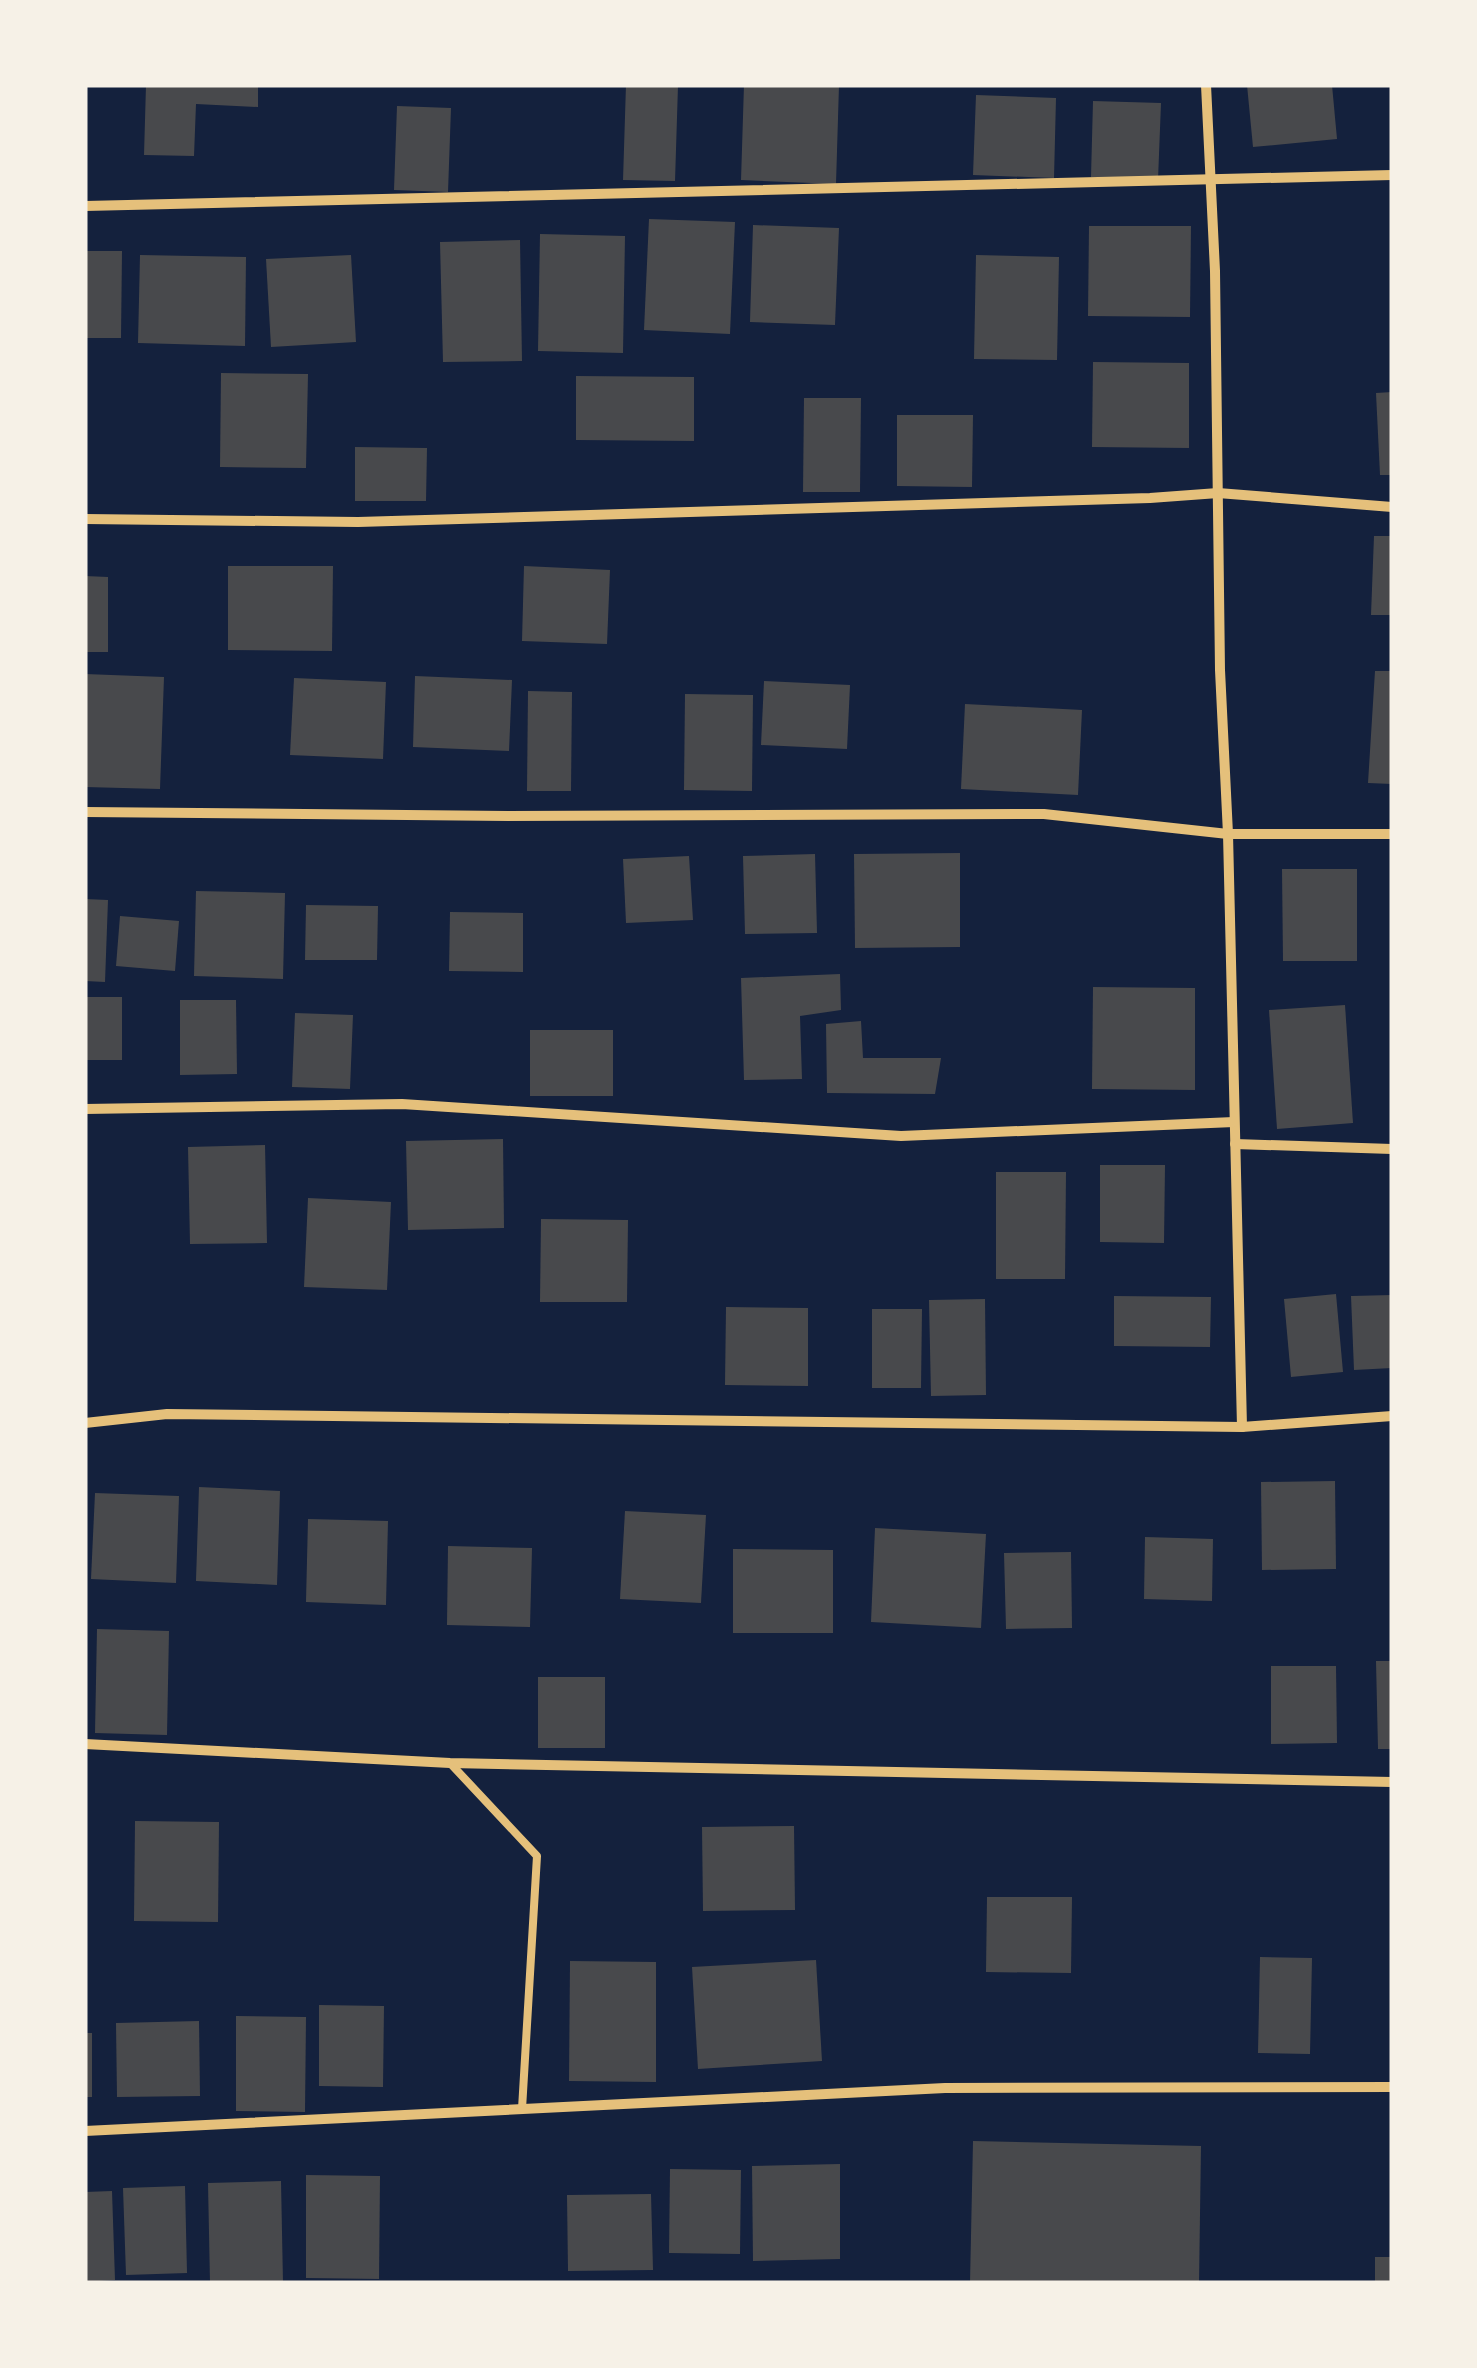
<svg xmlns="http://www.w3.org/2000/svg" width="1477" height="2368" viewBox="0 0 1477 2368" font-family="'Noto Sans',sans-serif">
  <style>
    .building { fill: #48494c }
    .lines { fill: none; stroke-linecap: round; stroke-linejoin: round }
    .service { stroke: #e5c07b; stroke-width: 8 }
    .minor { stroke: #e5c07b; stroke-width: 10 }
  </style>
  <rect width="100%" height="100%" fill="#14213d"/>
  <g class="building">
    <polygon points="146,85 258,85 258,107 196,104 194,156 144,155"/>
    <polygon points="626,85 678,85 675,181 623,180"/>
    <polygon points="744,85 839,85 836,184 741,180"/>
    <polygon points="1247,85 1332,85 1337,139 1253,147"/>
    <polygon points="976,95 1056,98 1054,178 973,175"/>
    <polygon points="1093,101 1161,103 1158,180 1091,177"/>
    <polygon points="397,106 451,108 448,192 394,190"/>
    <polygon points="649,219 735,222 730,334 644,330"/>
    <polygon points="753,225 839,228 835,325 750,322"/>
    <polygon points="1089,226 1191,226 1190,317 1088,316"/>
    <polygon points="540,234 625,236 623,353 538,351"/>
    <polygon points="520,240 522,361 443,362 440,242"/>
    <polygon points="85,251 122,251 121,338 85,338"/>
    <polygon points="140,255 246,257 245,346 138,343"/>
    <polygon points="351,255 356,342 271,347 266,259"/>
    <polygon points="976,255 1059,257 1057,360 974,359"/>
    <polygon points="1093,362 1189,363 1189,448 1092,447"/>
    <polygon points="221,373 308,374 306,468 220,467"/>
    <polygon points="576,376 694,377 694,441 576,440"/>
    <polygon points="1392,392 1392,475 1380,475 1376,393"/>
    <polygon points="804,398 861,398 860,492 803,492"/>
    <polygon points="897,415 973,415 972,487 897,486"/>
    <polygon points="355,447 427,448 426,501 355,501"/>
    <polygon points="1374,536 1392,536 1392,615 1371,615"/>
    <polygon points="228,566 333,566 332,651 228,650"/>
    <polygon points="524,566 610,570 607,644 522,641"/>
    <polygon points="85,576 108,577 108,652 85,652"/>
    <polygon points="1375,671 1392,671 1392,784 1368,783"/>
    <polygon points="85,674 164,677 160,789 85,787"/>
    <polygon points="415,676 512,680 509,751 413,747"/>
    <polygon points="294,678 386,682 383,759 290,755"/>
    <polygon points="764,681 850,685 847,749 761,745"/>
    <polygon points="528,691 572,692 571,791 527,791"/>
    <polygon points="685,694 753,695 752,791 684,790"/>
    <polygon points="965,704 1082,710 1078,795 961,789"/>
    <polygon points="960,853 960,947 855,948 854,854"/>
    <polygon points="815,854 817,933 745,934 743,856"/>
    <polygon points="689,856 693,920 626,923 623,859"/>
    <polygon points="1282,869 1357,869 1357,961 1283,961"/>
    <polygon points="196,891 285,893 283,979 194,976"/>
    <polygon points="85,899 108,900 105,982 85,981"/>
    <polygon points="306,905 378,906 377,960 305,960"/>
    <polygon points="450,912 523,913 523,972 449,971"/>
    <polygon points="120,916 179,921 175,971 116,966"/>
    <polygon points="840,974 841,1010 800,1016 802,1079 744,1080 741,978"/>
    <polygon points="1093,987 1195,988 1195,1090 1092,1089"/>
    <rect x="85" y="997" width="37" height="63"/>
    <polygon points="180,1000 236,1000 237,1074 180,1075"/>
    <polygon points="1345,1005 1353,1123 1277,1129 1269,1010"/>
    <polygon points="295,1013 353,1015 350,1089 292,1087"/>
    <polygon points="861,1021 863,1058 941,1058 935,1094 827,1093 826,1024"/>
    <rect x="530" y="1030" width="83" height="66"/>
    <polygon points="503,1139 504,1228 408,1230 406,1141"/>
    <polygon points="265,1145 267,1243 190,1244 188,1147"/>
    <polygon points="1100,1165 1165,1165 1164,1243 1100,1242"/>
    <polygon points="996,1172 1066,1172 1065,1279 996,1279"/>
    <polygon points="308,1198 391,1202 387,1290 304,1287"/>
    <polygon points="541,1219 628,1220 627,1302 540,1302"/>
    <polygon points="1336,1294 1343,1372 1291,1377 1284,1299"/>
    <polygon points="1392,1295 1392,1368 1354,1370 1351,1296"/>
    <polygon points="1114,1296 1211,1297 1210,1347 1114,1346"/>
    <polygon points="985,1299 986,1395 931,1396 929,1300"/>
    <polygon points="726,1307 808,1308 808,1386 725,1385"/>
    <polygon points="872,1309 922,1309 921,1388 872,1388"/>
    <polygon points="1335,1481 1336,1569 1262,1570 1261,1482"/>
    <polygon points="199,1487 280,1491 277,1585 196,1581"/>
    <polygon points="95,1493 179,1496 176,1583 91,1579"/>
    <polygon points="625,1511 706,1515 701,1603 620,1599"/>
    <polygon points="308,1519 388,1521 386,1605 306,1602"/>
    <polygon points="875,1528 986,1534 981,1628 871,1622"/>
    <polygon points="1145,1537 1213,1539 1212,1601 1144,1599"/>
    <polygon points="448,1546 532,1548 530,1627 447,1625"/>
    <polygon points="733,1549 833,1550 833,1633 733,1633"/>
    <polygon points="1071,1552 1072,1628 1006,1629 1004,1553"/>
    <polygon points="97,1629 169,1631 167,1735 95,1733"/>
    <polygon points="1376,1661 1392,1661 1392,1749 1378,1749"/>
    <polygon points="1271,1666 1336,1666 1337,1743 1271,1744"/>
    <rect x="538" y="1677" width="67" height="71"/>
    <polygon points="135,1821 219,1822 218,1922 134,1921"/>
    <polygon points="794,1826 795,1910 703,1911 702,1827"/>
    <polygon points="987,1897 1072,1897 1071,1973 986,1972"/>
    <polygon points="1260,1957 1312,1958 1310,2054 1258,2053"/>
    <polygon points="816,1960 822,2061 698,2069 692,1967"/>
    <polygon points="570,1961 656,1962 656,2082 569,2081"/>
    <polygon points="319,2005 384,2006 383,2087 319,2086"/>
    <polygon points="236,2016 306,2017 305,2112 236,2111"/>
    <polygon points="199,2021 200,2096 117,2097 116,2023"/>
    <rect x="85" y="2033" width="7" height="64"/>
    <polygon points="973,2141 1201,2146 1199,2283 970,2283"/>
    <polygon points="840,2164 840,2259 753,2261 752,2166"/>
    <polygon points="670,2169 741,2170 740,2254 669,2253"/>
    <polygon points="306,2175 380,2176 379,2279 306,2278"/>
    <polygon points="281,2181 283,2283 210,2283 208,2183"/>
    <polygon points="185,2186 187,2273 126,2275 123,2188"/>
    <polygon points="112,2191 115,2280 85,2282 85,2192"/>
    <polygon points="651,2194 653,2270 568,2271 567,2195"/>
    <rect x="1375" y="2257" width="17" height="26"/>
  </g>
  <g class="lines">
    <polyline class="service" points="450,1763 537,1856 522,2109"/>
    <g class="minor">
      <polyline points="1206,85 1215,271 1220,670 1228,834 1242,1427"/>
      <polyline points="85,206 1392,175"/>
      <polyline points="85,519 358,522 1150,498 1218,493 1392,507"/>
      <polyline points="85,812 508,816 1044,814 1228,834 1392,834"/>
      <polyline points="85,1109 402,1104 901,1136 1234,1122"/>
      <polyline points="1235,1144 1392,1149"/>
      <polyline points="85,1423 167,1414 1242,1427 1392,1416"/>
      <polyline points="85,1744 450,1763 1392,1782"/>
      <polyline points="85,2131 945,2088 1392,2087"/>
    </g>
  </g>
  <rect width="1477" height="2368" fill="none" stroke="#f6f1e7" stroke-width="175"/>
</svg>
